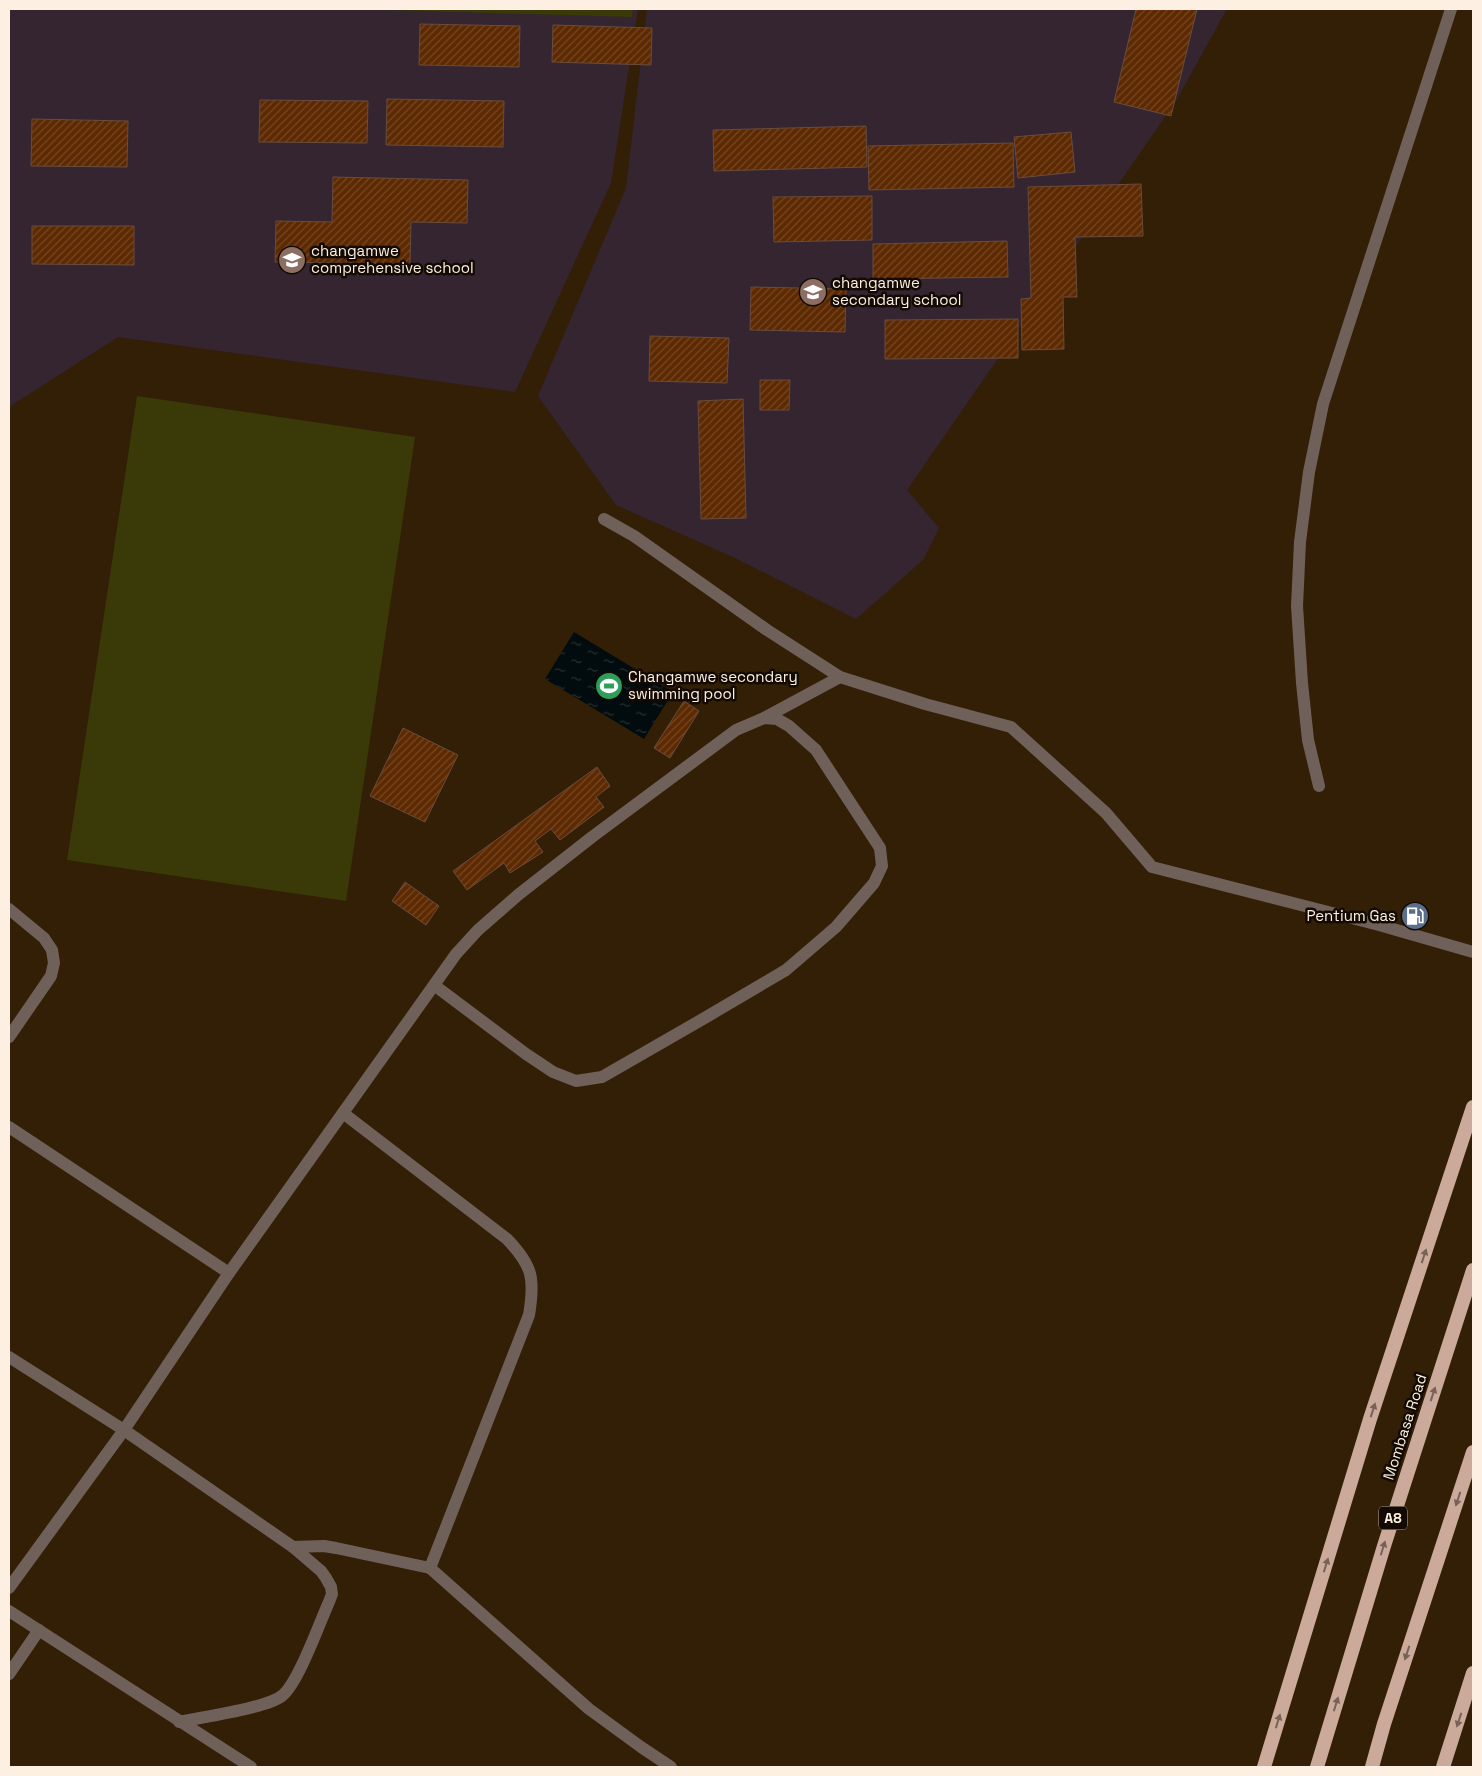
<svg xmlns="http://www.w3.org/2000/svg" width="1482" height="1776" viewBox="0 0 1482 1776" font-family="'Space Grotesk',sans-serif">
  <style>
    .education { fill: #342531 }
    .grass { fill: #393a07 }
    .water { fill: url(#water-ripples) }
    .building { fill: url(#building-hatch); stroke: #694c3c }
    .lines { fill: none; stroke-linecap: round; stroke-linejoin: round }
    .minor { stroke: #6f615a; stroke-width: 12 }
    .trunk { stroke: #cbaa9c; stroke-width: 14 }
    .oneway { fill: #786257 }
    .labels { text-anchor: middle; stroke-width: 5; stroke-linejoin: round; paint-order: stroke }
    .shield { fill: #130b03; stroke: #b7ab9f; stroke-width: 1 }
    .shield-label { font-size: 14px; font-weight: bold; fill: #fdf0e2 }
    .poi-label { font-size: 15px; fill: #fdf0e2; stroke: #130b03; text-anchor: start }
    .street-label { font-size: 15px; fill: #fdf0e2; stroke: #130b03 }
  </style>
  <defs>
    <pattern id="water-ripples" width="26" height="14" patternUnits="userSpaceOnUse" patternTransform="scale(1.25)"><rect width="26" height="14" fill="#020b0e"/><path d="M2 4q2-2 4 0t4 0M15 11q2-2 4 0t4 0" fill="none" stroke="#282f31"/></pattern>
    <pattern id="building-hatch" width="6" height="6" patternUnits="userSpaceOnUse" patternTransform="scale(1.25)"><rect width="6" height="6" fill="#5d2901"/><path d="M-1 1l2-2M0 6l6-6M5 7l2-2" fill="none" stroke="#754826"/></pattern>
  </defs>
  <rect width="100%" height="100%" fill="#321f06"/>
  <g class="education">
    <polygon points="9,9 638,9 611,183 515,392 118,337 9,407"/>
    <polygon points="647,9 1227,9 1176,101 907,490 939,528 923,560 856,619 735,558 616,505 538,396 626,188"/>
  </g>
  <g class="grass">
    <polygon points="354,9 633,9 632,17"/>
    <polygon points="137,396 415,437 346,901 67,860"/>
  </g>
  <polygon class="water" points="574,632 673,692 644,739 545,679"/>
  <g class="building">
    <polygon points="1136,9 1197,9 1171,116 1114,102"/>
    <polygon points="420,24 520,26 519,67 419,65"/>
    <polygon points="553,25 652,28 651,65 552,62"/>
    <polygon points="387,99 504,101 503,147 386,145"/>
    <polygon points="260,100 368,101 367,143 259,142"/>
    <polygon points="32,119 128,121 127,167 31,166"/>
    <polygon points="866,126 867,167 714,171 713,130"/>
    <polygon points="1071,132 1075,172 1018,178 1014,137"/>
    <polygon points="1013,143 1014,187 869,190 868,146"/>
    <polygon points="333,177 468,180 467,223 411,222 410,264 275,262 276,221 332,222"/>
    <polygon points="1141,184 1143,236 1075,237 1077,297 1063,297 1064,349 1022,350 1021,299 1031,298 1028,187"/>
    <polygon points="872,196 872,240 774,242 773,197"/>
    <polygon points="32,226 134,226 134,265 32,264"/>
    <polygon points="1007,241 1008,277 873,279 873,244"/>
    <polygon points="751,287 846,289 845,332 750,330"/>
    <polygon points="1018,319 1018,358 885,359 885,320"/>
    <polygon points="650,336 729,338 727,383 649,381"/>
    <polygon points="760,380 790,380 789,410 760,410"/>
    <polygon points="743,399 746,518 701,519 698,401"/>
    <polygon points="684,701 699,711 670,758 654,748"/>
    <polygon points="403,728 458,755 425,822 370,796"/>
    <polygon points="597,767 610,786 596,797 604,807 560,840 551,829 535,841 543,852 510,873 504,863 467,890 453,871"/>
    <polygon points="405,882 439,906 426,925 392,901"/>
  </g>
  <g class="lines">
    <g class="minor">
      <polyline points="604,519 634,536 767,630 840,677 764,718"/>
      <polyline points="840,677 925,704 1011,727 1106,813 1152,867 1379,925 1473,952"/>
      <polyline points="1319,786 1308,740 1302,683 1297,606 1300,542 1309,472 1323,404 1451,9"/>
      <polyline points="9,909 44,938 52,950 54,963 51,976 9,1037"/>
      <path d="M343 1113 507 1239C533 1266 535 1279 529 1315L430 1568"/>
      <polyline points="9,1127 229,1273"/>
      <path d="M9 1357 124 1430 293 1547 321 1571 326 1578 331 1587 332 1594 329 1602C319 1624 299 1681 283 1695 269 1708 201 1717 179 1722"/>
      <polyline points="293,1547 324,1546 336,1548 430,1568 589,1709 641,1747 671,1767"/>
      <polyline points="9,1588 124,1430 229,1273 434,985 456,954 478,930 518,895 592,837 736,730 764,718 777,719 789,726 816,750 880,848 882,866 874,883 836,927 786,970 708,1016 602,1077 576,1081 553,1072 526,1054 434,985"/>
      <polyline points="9,1611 251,1767"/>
      <polyline points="9,1674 39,1630"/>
    </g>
    <g class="trunk">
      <polyline points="1264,1767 1370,1419 1473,1107"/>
      <polyline points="1317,1767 1384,1546 1473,1270"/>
      <polyline points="1372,1767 1384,1724 1473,1452"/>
      <polyline points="1443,1767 1473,1673"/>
    </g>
  </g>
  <defs><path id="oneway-solid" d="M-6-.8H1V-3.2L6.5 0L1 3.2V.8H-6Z" transform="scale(1.25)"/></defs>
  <g class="oneway">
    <use href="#oneway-solid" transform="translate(1424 1256) rotate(-72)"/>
    <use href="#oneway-solid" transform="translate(1433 1394) rotate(-72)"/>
    <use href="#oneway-solid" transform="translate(1373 1410) rotate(-72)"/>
    <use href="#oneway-solid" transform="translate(1458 1499) rotate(108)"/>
    <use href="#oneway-solid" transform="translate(1383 1548) rotate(-73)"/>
    <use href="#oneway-solid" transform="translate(1326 1565) rotate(-73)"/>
    <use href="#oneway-solid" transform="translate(1407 1653) rotate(108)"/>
    <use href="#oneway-solid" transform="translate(1336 1704) rotate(-73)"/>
    <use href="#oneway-solid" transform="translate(1459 1720) rotate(108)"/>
    <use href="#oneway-solid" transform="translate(1278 1721) rotate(-73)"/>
  </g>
  <defs>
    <g id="school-disc" transform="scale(1.4375)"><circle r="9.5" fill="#8d6e63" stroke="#130b03"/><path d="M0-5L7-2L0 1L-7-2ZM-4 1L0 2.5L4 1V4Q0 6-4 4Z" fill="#fff"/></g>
    <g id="stadium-disc" transform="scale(1.4375)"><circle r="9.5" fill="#2e9e5b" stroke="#130b03"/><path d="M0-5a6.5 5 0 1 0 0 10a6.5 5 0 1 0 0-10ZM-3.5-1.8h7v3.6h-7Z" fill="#fff"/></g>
    <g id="fuel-disc" transform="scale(1.4375)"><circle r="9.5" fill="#5c6f8a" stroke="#130b03"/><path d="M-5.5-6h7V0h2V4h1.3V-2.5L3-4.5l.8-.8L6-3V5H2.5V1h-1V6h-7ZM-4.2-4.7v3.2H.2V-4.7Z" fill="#fff"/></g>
  </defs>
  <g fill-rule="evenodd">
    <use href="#school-disc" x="292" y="260"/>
    <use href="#school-disc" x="813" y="292"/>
    <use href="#stadium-disc" x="609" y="686"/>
    <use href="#fuel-disc" x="1415" y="916"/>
  </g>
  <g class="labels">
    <rect class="shield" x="1379" y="1506.5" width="28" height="23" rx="4"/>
    <g class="shield-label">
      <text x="1393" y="1523">A8</text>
    </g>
    <g class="poi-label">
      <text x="311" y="256">changamwe<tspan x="311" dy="17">comprehensive school</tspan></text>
      <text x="832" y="288">changamwe<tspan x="832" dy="17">secondary school</tspan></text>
      <text x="628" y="682">Changamwe secondary<tspan x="628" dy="17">swimming pool</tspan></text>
      <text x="1396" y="921" text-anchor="end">Pentium Gas</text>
    </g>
    <g class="street-label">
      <text transform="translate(1405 1427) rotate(-72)" y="5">Mombasa Road</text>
    </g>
  </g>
  <rect width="1482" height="1776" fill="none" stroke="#fdf0e2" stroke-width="20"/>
</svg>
